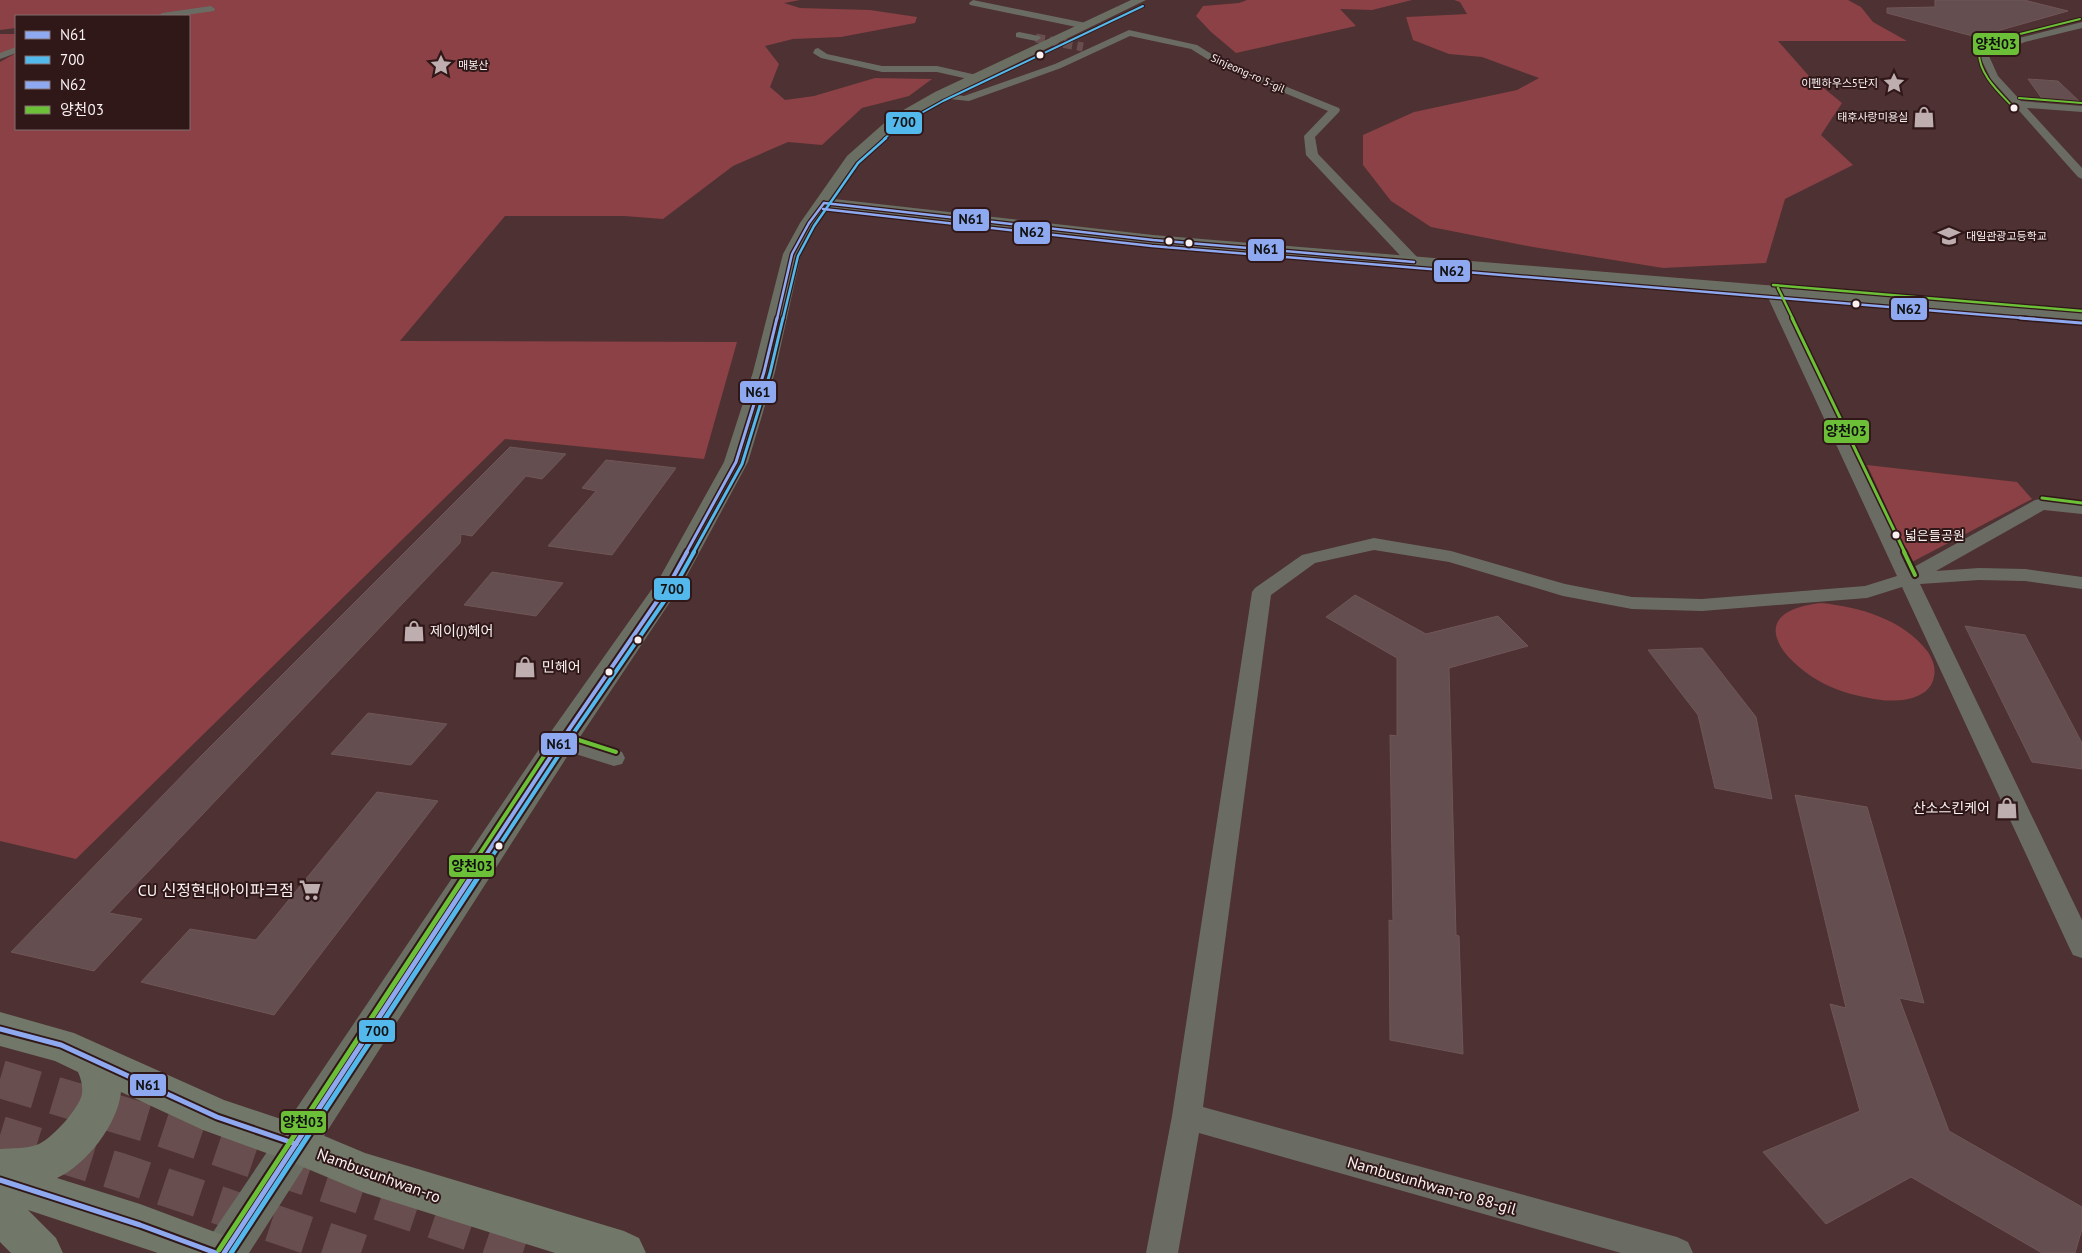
<svg xmlns="http://www.w3.org/2000/svg" width="2082" height="1253" viewBox="0 0 2082 1253" font-family="'PT Sans','Noto Sans KR',sans-serif">
  <style>
    .green { fill: #8b4145 }
    .building { fill: #654e4f; stroke: #6f5657 }
    .lines { fill: none; stroke-linecap: round; stroke-linejoin: round }
    .street-tunnel { stroke: #684e4f; stroke-width: 9; stroke-dasharray: 9 5; stroke-linecap: butt }
    .primary-tunnel { stroke: #684e4f; stroke-width: 38; stroke-dasharray: 38 19; stroke-linecap: butt }
    .street { fill: #6a6c64; fill-rule: evenodd }
    .secondary { fill: #6b6f63; fill-rule: evenodd }
    .primary { fill: #717769; fill-rule: evenodd }
    .bus-1-far3-casing { stroke: #301718; stroke-width: 5 }
    .bus-1-far2-casing { stroke: #301718; stroke-width: 6 }
    .bus-1-far1-casing { stroke: #301718; stroke-width: 8 }
    .bus-1-casing { stroke: #301718; stroke-width: 9 }
    .bus-2-far4-casing { stroke: #301718; stroke-width: 4 }
    .bus-2-far3-casing { stroke: #301718; stroke-width: 5 }
    .bus-2-far2-casing { stroke: #301718; stroke-width: 6 }
    .bus-2-far1-casing { stroke: #301718; stroke-width: 8 }
    .bus-2-casing { stroke: #301718; stroke-width: 9 }
    .bus-3-far1-casing { stroke: #301718; stroke-width: 5 }
    .bus-3-casing { stroke: #301718; stroke-width: 6 }
    .bus-4-far4-casing { stroke: #301718; stroke-width: 4 }
    .bus-4-far3-casing { stroke: #301718; stroke-width: 5 }
    .bus-4-far2-casing { stroke: #301718; stroke-width: 6 }
    .bus-4-far1-casing { stroke: #301718; stroke-width: 8 }
    .bus-4-casing { stroke: #301718; stroke-width: 9 }
    .bus-1-far3 { stroke: #8fa9f0; stroke-width: 2.5 }
    .bus-1-far2 { stroke: #8fa9f0; stroke-width: 3 }
    .bus-1-far1 { stroke: #8fa9f0; stroke-width: 4 }
    .bus-1 { stroke: #8fa9f0; stroke-width: 5 }
    .bus-2-far4 { stroke: #53b8ec; stroke-width: 2 }
    .bus-2-far3 { stroke: #53b8ec; stroke-width: 2.5 }
    .bus-2-far2 { stroke: #53b8ec; stroke-width: 3 }
    .bus-2-far1 { stroke: #53b8ec; stroke-width: 4 }
    .bus-2 { stroke: #53b8ec; stroke-width: 5 }
    .bus-3-far1 { stroke: #8fa9f0; stroke-width: 2.5 }
    .bus-3 { stroke: #8fa9f0; stroke-width: 3 }
    .bus-4-far4 { stroke: #6cc037; stroke-width: 2 }
    .bus-4-far3 { stroke: #6cc037; stroke-width: 2.5 }
    .bus-4-far2 { stroke: #6cc037; stroke-width: 3 }
    .bus-4-far1 { stroke: #6cc037; stroke-width: 4 }
    .bus-4 { stroke: #6cc037; stroke-width: 5 }
    .bus-dot { fill: #faf2f2; stroke: #301718; stroke-width: 2 }
    .labels { text-anchor: middle; stroke-width: 4; stroke-linejoin: round; paint-order: stroke }
    .far-poi-label { font-size: 11px; fill: #faf2f2; stroke: #301718; text-anchor: start }
    .far-street-label { font-size: 11px; fill: #faf2f2; stroke: #301718 }
    .bus-label { font-size: 13px; fill: #faf2f2; stroke: #301718; text-anchor: start }
    .poi-label { font-size: 14px; fill: #faf2f2; stroke: #301718; text-anchor: start }
    .near-poi-label { font-size: 16px; fill: #faf2f2; stroke: #301718; text-anchor: end }
    .near-street-label { font-size: 16px; fill: #faf2f2; stroke: #301718 }
    .line-badge { stroke: #301718; stroke-width: 2 }
    .pale-badge-label { font-size: 14px; text-anchor: middle; font-weight: bold; fill: #111 }
  </style>
  <rect width="100%" height="100%" fill="#4e3132"/>
  <g class="green">
    <polygon points="0,0 800,0 784,3 800,8 870,10 917,17 915,23 841,37 793,39 765,46 779,64 770,87 785,100 814,96 875,78 932,79 909,96 862,108 822,145 788,142 733,166 663,219 624,216 505,216 400,341 737,342 704,459 505,439 76,859 0,841 0,62 16,53 16,129 189,129 189,16 16,16 16,28 0,30"/>
    <polygon points="1247,0 1412,0 1372,10 1340,9 1356,26 1236,53 1210,31 1196,16 1203,6 1239,3"/>
    <polygon points="1454,0 1848,0 1861,7 1873,22 1907,41 1778,41 1809,76 1842,103 1821,135 1853,165 1785,199 1766,263 1663,268 1533,247 1431,227 1391,201 1363,165 1363,135 1414,112 1517,90 1539,78 1482,57 1449,54 1413,40 1406,17 1467,14 1460,2"/>
    <polygon points="0,34 16,34 16,51 0,57"/>
    <polygon points="1867,465 2017,482 2032,499 1912,562"/>
    <path d="M1821 603C1860 607 1903 619 1928 652 1933 660 1936 668 1934 677 1929 703 1890 703 1869 698 1852 695 1835 690 1819 681 1775 655 1748 611 1821 603Z"/>
  </g>
  <g class="building">
    <polygon points="1935,0 2024,0 2068,11 1976,37 1887,13 1887,8 1935,7"/>
    <polygon points="2028,79 2058,81 2081,103 2043,100"/>
    <polygon points="510,447 566,454 542,479 526,476 472,536 461,534 460,543 109,913 142,919 94,971 11,952 199,758"/>
    <polygon points="606,460 676,468 612,555 548,546 596,491 582,488"/>
    <polygon points="492,572 563,583 536,616 464,605"/>
    <polygon points="1355,595 1426,634 1498,616 1528,646 1449,668 1456,935 1459,936 1463,1054 1390,1040 1389,920 1393,921 1390,735 1397,736 1397,658 1326,617"/>
    <polygon points="1965,626 2025,635 2082,743 2082,769 2032,762"/>
    <polygon points="1702,648 1756,717 1772,799 1715,788 1698,715 1648,650"/>
    <polygon points="368,713 447,724 411,765 331,754"/>
    <polygon points="377,792 438,801 274,1015 141,982 190,929 256,940"/>
    <polygon points="1795,795 1867,807 1924,1003 1899,998 1949,1131 2082,1207 2082,1229 2075,1253 2042,1253 1911,1177 1826,1224 1763,1152 1860,1111 1830,1004 1846,1008"/>
  </g>
  <g class="lines">
    <polyline class="street-tunnel" points="1036,38 1083,47"/>
    <g class="primary-tunnel">
      <polyline points="0,1079 150,1124 533,1253"/>
      <polyline points="0,1135 120,1172 361,1253"/>
    </g>
    <g class="street">
      <polygon points="973,0 1086,23 1090,26 1086,29 970,5 969,3"/>
      <polygon points="211,6 215,9 214,11 179,16 158,16 162,13"/>
      <polygon points="2082,22 2082,28 2025,42 1989,56 1998,76 2021,101 2082,106 2082,112 2027,108 2082,168 2082,179 2078,177 1991,79 1979,55 2019,38"/>
      <polygon points="1129,30 1197,45 1221,60 1339,108 1340,110 1339,112 1315,137 1318,154 1419,259 1421,262 1419,265 1409,265 1306,155 1304,136 1328,111 1215,64 1191,49 1130,36 1061,68 969,101 940,98 935,95 940,92 964,96 1055,64"/>
      <polygon points="1019,32 1039,36 1041,38 1036,41 1016,37 1016,33"/>
      <polygon points="16,47 16,53 0,59 0,53"/>
      <polygon points="818,48 827,54 882,66 937,66 981,76 982,78 977,81 937,72 882,72 821,58 813,53 815,49"/>
      <polygon points="1772,287 1779,291 1912,568 2035,500 2041,499 2082,504 2082,514 2044,510 1936,571 1979,568 2025,569 2082,577 2082,589 2025,581 1979,580 1920,584 2082,920 2082,958 2073,955 2069,947 1902,587 1867,598 1702,611 1632,609 1563,596 1449,562 1374,550 1315,563 1271,595 1203,1107 1677,1237 1688,1242 1693,1253 1621,1253 1199,1133 1178,1253 1146,1253 1172,1116 1252,592 1255,588 1302,555 1374,538 1451,551 1565,584 1632,597 1702,599 1865,586 1897,576 1765,291"/>
      <polygon points="561,733 622,752 625,758 622,764 614,766 553,747 550,741 553,735"/>
    </g>
    <polygon class="secondary" points="1131,0 1146,0 945,98 901,123 859,162 834,199 1153,235 2082,311 2082,323 1153,245 827,208 801,254 775,372 748,462 684,581 572,749 249,1253 202,1253 209,1238 550,733 659,579 724,462 753,372 783,254 800,223 847,156 891,117 935,92"/>
    <path class="primary" d="M0 1012 74 1033 224 1100 296 1124 365 1153 624 1231 639 1238 646 1253H555L365 1193 291 1162 203 1130 121 1092C118 1124 86 1165 57 1178L140 1204 231 1238 238 1253H158L28 1210 56 1238 63 1253H11L0 1242V1149C12 1148 28 1149 39 1144 52 1138 79 1109 82 1094 83 1086 81 1079 78 1072L55 1061 0 1046Z"/>
    <g class="bus-1-far3-casing">
      <g id="bus-1-far3">
        <polyline points="824,203 1153,240 1414,262"/>
        <polyline points="777,319 792,254 809,223 824,203"/>
      </g>
    </g>
    <g class="bus-1-far2-casing">
      <polyline id="bus-1-far2" points="686,553 736,462 764,372 777,318"/>
    </g>
    <g class="bus-1-far1-casing">
      <polyline id="bus-1-far1" points="484,858 561,741 671,581 687,552"/>
    </g>
    <g class="bus-1-casing">
      <g id="bus-1">
        <polyline points="0,1029 61,1045 217,1117 296,1144"/>
        <polyline points="0,1180 140,1225 216,1253"/>
        <polyline points="224,1253 485,856"/>
      </g>
    </g>
    <g class="bus-2-far4-casing">
      <polyline id="bus-2-far4" points="884,139 900,125 943,101 1143,6"/>
    </g>
    <g class="bus-2-far3-casing">
      <polyline id="bus-2-far3" points="783,319 798,256 814,226 858,163 886,138"/>
    </g>
    <g class="bus-2-far2-casing">
      <polyline id="bus-2-far2" points="693,553 742,464 770,373 783,318"/>
    </g>
    <g class="bus-2-far1-casing">
      <polyline id="bus-2-far1" points="491,858 566,744 676,584 694,552"/>
    </g>
    <g class="bus-2-casing">
      <polyline id="bus-2" points="231,1253 492,856"/>
    </g>
    <g class="bus-3-far1-casing">
      <polyline id="bus-3-far1" points="823,209 1152,246 2035,319"/>
    </g>
    <g class="bus-3-casing">
      <polyline id="bus-3" points="2020,318 2081,323"/>
    </g>
    <g class="bus-4-far4-casing">
      <g id="bus-4-far4">
        <polyline points="2019,98 2082,103"/>
        <path d="M2014 108C1999 92 1978 74 1979 51L2020 34 2080 19"/>
      </g>
    </g>
    <g class="bus-4-far3-casing">
      <g id="bus-4-far3">
        <polyline points="1773,285 2082,311"/>
        <polyline points="1778,288 1793,319"/>
      </g>
    </g>
    <g class="bus-4-far2-casing">
      <g id="bus-4-far2">
        <polyline points="1792,318 1905,553"/>
        <polyline points="2042,498 2082,503"/>
      </g>
    </g>
    <g class="bus-4-far1-casing">
      <g id="bus-4-far1">
        <polyline points="1904,552 1915,575"/>
        <polyline points="563,735 616,752"/>
        <polyline points="477,858 556,738"/>
      </g>
    </g>
    <g class="bus-4-casing">
      <polyline id="bus-4" points="219,1250 478,856"/>
    </g>
    <use href="#bus-1-far3" class="bus-1-far3"/>
    <use href="#bus-1-far2" class="bus-1-far2"/>
    <use href="#bus-1-far1" class="bus-1-far1"/>
    <use href="#bus-1" class="bus-1"/>
    <use href="#bus-2-far4" class="bus-2-far4"/>
    <use href="#bus-2-far3" class="bus-2-far3"/>
    <use href="#bus-2-far2" class="bus-2-far2"/>
    <use href="#bus-2-far1" class="bus-2-far1"/>
    <use href="#bus-2" class="bus-2"/>
    <use href="#bus-3-far1" class="bus-3-far1"/>
    <use href="#bus-3" class="bus-3"/>
    <use href="#bus-4-far4" class="bus-4-far4"/>
    <use href="#bus-4-far3" class="bus-4-far3"/>
    <use href="#bus-4-far2" class="bus-4-far2"/>
    <use href="#bus-4-far1" class="bus-4-far1"/>
    <use href="#bus-4" class="bus-4"/>
  </g>
  <defs>
    <g id="sight-bare" transform="scale(1.725)"><path d="M0-6L1.8-2.2L6-1.7L2.9 1.2L3.7 5.4L0 3.3L-3.7 5.4L-2.9 1.2L-6-1.7L-1.8-2.2Z" fill="#beaeaf" stroke="#301718" stroke-width="2.5" paint-order="stroke"/></g>
    <g id="shop-bare" transform="scale(1.725)"><path d="M-5-2.5h2.3a2.7 3.5 0 0 1 5.4 0H5L5.5 6h-11ZM-1.5-2.5h3a1.5 2.3 0 0 0-3 0Z" fill="#beaeaf" stroke="#301718" stroke-width="2.5" paint-order="stroke"/></g>
    <g id="school-bare" transform="scale(1.725)"><path d="M0-5L7-2L0 1L-7-2ZM-4 1L0 2.5L4 1V4Q0 6-4 4Z" fill="#beaeaf" stroke="#301718" stroke-width="2.5" paint-order="stroke"/></g>
    <g id="supermarket-bare" transform="scale(1.725)"><path d="M-6-5.5h2.5l.6 2H6L4.5 2H-2.5L-4.4-4H-6ZM-1.5 3.2a1.3 1.3 0 1 0 .1 0ZM3 3.2a1.3 1.3 0 1 0 .1 0Z" fill="#beaeaf" stroke="#301718" stroke-width="2.5" paint-order="stroke"/></g>
  </defs>
  <g fill-rule="evenodd">
    <use href="#sight-bare" x="441" y="65"/>
    <use href="#sight-bare" x="1894" y="83"/>
    <use href="#shop-bare" x="1924" y="117"/>
    <use href="#school-bare" x="1949" y="236"/>
    <use href="#shop-bare" x="414" y="631"/>
    <use href="#shop-bare" x="525" y="667"/>
    <use href="#shop-bare" x="2007" y="808"/>
    <use href="#supermarket-bare" x="310" y="890"/>
  </g>
  <g class="bus-dot">
    <circle cx="1040" cy="55" r="4.5"/>
    <circle cx="2014" cy="108" r="4.5"/>
    <circle cx="1169" cy="241" r="4.5"/>
    <circle cx="1189" cy="243" r="4.5"/>
    <circle cx="1856" cy="304" r="4.5"/>
    <circle cx="1896" cy="535" r="4.5"/>
    <circle cx="638" cy="640" r="4.5"/>
    <circle cx="609" cy="672" r="4.5"/>
    <circle cx="499" cy="846" r="4.5"/>
  </g>
  <g class="labels">
    <g class="far-poi-label">
      <text x="458" y="69">매봉산</text>
      <text x="1878" y="87" text-anchor="end">이펜하우스5단지</text>
      <text x="1908" y="121" text-anchor="end">태후사랑미용실</text>
      <text x="1966" y="240">대일관광고등학교</text>
    </g>
    <g class="far-street-label">
      <text transform="translate(1248 73) rotate(24)" y="4">Sinjeong-ro 5-gil</text>
    </g>
    <g class="bus-label">
      <text x="1905" y="540">넓은들공원</text>
    </g>
    <g class="poi-label">
      <text x="430" y="636">제이(J)헤어</text>
      <text x="542" y="672">민헤어</text>
      <text x="1990" y="813" text-anchor="end">산소스킨케어</text>
    </g>
    <g class="near-poi-label">
      <text x="294" y="896">CU 신정현대아이파크점</text>
    </g>
    <g class="near-street-label">
      <text transform="translate(379 1175) rotate(20)" y="6">Nambusunhwan-ro</text>
      <text transform="translate(1432 1185) rotate(16)" y="6">Nambusunhwan-ro 88-gil</text>
    </g>
  </g>
  <g class="line-badge">
    <rect x="1972" y="32" width="48" height="24" rx="5" fill="#6cc037"/>
    <rect x="885" y="111" width="38" height="24" rx="5" fill="#53b8ec"/>
    <rect x="952" y="208" width="38" height="24" rx="5" fill="#8fa9f0"/>
    <rect x="1013" y="221" width="38" height="24" rx="5" fill="#8fa9f0"/>
    <rect x="1247" y="238" width="38" height="24" rx="5" fill="#8fa9f0"/>
    <rect x="1433" y="259" width="38" height="24" rx="5" fill="#8fa9f0"/>
    <rect x="1890" y="297" width="38" height="24" rx="5" fill="#8fa9f0"/>
    <rect x="739" y="380" width="38" height="24" rx="5" fill="#8fa9f0"/>
    <rect x="1823" y="419" width="47" height="25" rx="5" fill="#6cc037"/>
    <rect x="653" y="577" width="38" height="24" rx="5" fill="#53b8ec"/>
    <rect x="540" y="732" width="38" height="24" rx="5" fill="#8fa9f0"/>
    <rect x="448" y="854" width="47" height="24" rx="5" fill="#6cc037"/>
    <rect x="358" y="1019" width="38" height="24" rx="5" fill="#53b8ec"/>
    <rect x="129" y="1073" width="38" height="24" rx="5" fill="#8fa9f0"/>
    <rect x="280" y="1110" width="47" height="24" rx="5" fill="#6cc037"/>
  </g>
  <g class="pale-badge-label">
    <text x="1996" y="49">양천03</text>
    <text x="904" y="127">700</text>
    <text x="971" y="224">N61</text>
    <text x="1032" y="237">N62</text>
    <text x="1266" y="254">N61</text>
    <text x="1452" y="276">N62</text>
    <text x="1909" y="314">N62</text>
    <text x="758" y="397">N61</text>
    <text x="1846" y="436">양천03</text>
    <text x="672" y="594">700</text>
    <text x="559" y="749">N61</text>
    <text x="472" y="871">양천03</text>
    <text x="377" y="1036">700</text>
    <text x="148" y="1090">N61</text>
    <text x="303" y="1127">양천03</text>
  </g>
  <rect x="15" y="15" width="175" height="115" fill="#301718" stroke="#816f6f"/>
  <rect x="25" y="31" width="25" height="8" fill="#8fa9f0" stroke="#816f6f"/>
  <text x="60" y="40" font-size="15" fill="#faf2f2">N61</text>
  <rect x="25" y="56" width="25" height="8" fill="#53b8ec" stroke="#816f6f"/>
  <text x="60" y="65" font-size="15" fill="#faf2f2">700</text>
  <rect x="25" y="81" width="25" height="8" fill="#8fa9f0" stroke="#816f6f"/>
  <text x="60" y="90" font-size="15" fill="#faf2f2">N62</text>
  <rect x="25" y="106" width="25" height="8" fill="#6cc037" stroke="#816f6f"/>
  <text x="60" y="115" font-size="15" fill="#faf2f2">양천03</text>
</svg>
